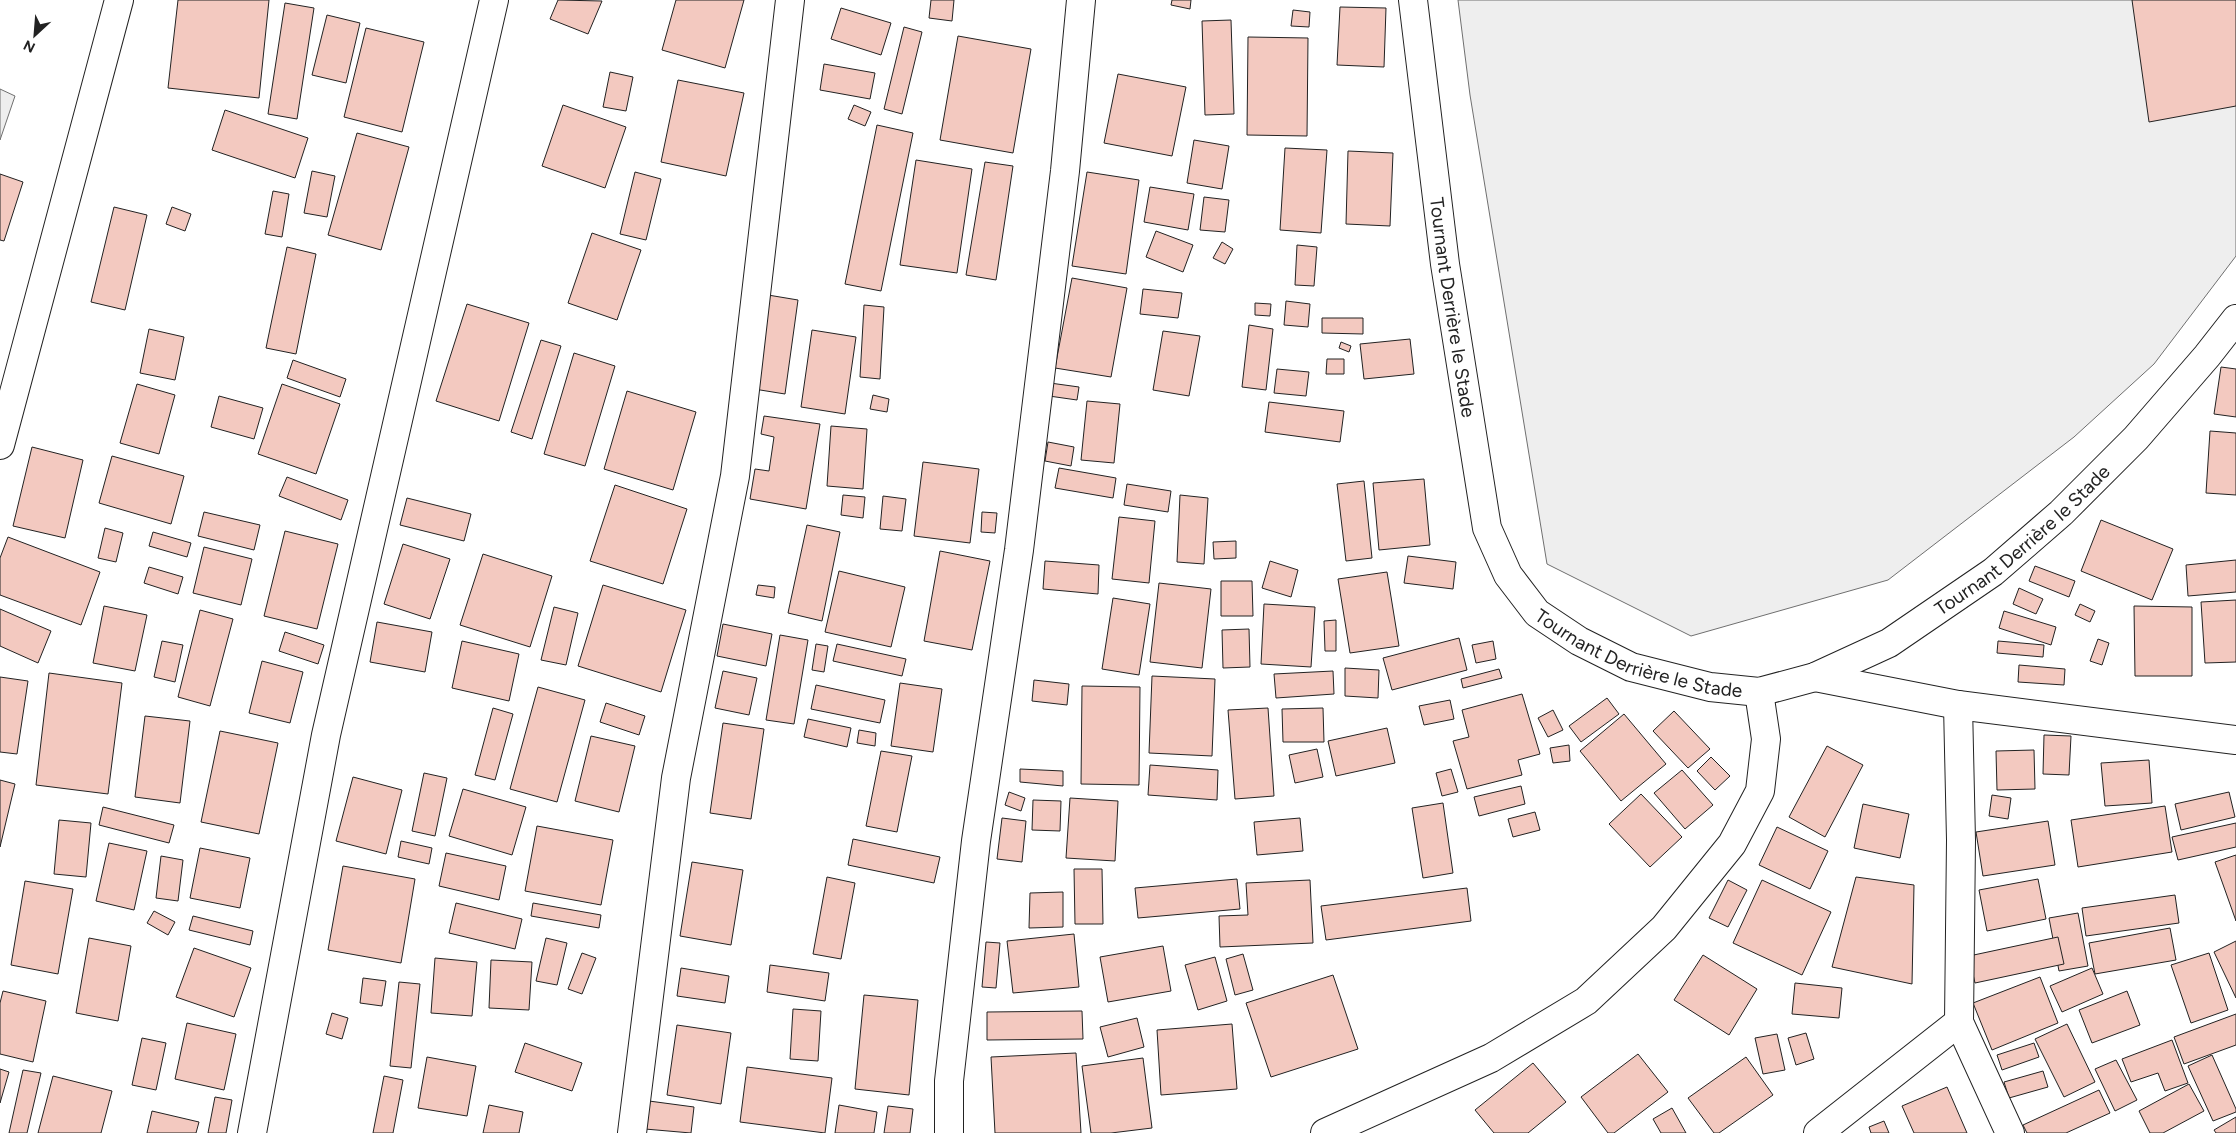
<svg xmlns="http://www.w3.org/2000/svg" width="2236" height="1133" viewBox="0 0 2236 1133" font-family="Figtree,sans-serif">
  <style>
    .green { fill: #eee; stroke: #6f6f6f }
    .building { fill: #f3c9c0; stroke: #222 }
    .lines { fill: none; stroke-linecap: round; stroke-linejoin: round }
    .minor-casing { stroke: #222; stroke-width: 30 }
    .minor { stroke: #fff; stroke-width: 28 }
    .labels { text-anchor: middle; stroke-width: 4; stroke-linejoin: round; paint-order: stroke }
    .street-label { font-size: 19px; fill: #222; stroke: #fff }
  </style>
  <rect width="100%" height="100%" fill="#fff"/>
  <g class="green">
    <polygon points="1458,0 2236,0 2236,256 2154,364 2074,437 1888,580 1691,636 1547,564 1470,95"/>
    <polygon points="0,89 15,96 0,140"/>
  </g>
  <g class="building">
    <polygon points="178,0 269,0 259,98 168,88"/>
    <polygon points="558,0 602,1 588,34 550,19"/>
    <polygon points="676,0 744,0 725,68 662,50"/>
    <polygon points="931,0 954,0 952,21 929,18"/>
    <polygon points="1172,0 1191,0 1190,9 1171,5"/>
    <polygon points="2132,0 2236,0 2236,106 2149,122"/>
    <polygon points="285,3 314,8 297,119 268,114"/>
    <polygon points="1340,7 1386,8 1384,67 1337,65"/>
    <polygon points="841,8 891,23 881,55 831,39"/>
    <polygon points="1293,10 1310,12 1309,27 1291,26"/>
    <polygon points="327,15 360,23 346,83 312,75"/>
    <polygon points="1231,20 1234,114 1205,115 1202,21"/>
    <polygon points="904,27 922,32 902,114 884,109"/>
    <polygon points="366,28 424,42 402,132 344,117"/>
    <polygon points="958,36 1031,49 1013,153 940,140"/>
    <polygon points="1248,37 1308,38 1307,136 1247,135"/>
    <polygon points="824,64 875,73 870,99 820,90"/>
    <polygon points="610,72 633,77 626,111 603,107"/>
    <polygon points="1118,74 1186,87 1172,156 1104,143"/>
    <polygon points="678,80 744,93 726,176 661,162"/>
    <polygon points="563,105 626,127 605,188 542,166"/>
    <polygon points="854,105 871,112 865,126 848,119"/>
    <polygon points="225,110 308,138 295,178 212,150"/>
    <polygon points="877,125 913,133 881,291 845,284"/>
    <polygon points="357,133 409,147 381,250 328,235"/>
    <polygon points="1194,140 1229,146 1222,189 1187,183"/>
    <polygon points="1285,148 1327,150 1321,233 1280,230"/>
    <polygon points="1348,151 1393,153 1390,226 1346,224"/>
    <polygon points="916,160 972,169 957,273 900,265"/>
    <polygon points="985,162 1013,166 996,280 966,275"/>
    <polygon points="312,171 335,176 327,217 304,213"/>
    <polygon points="635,172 661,179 646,240 620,234"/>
    <polygon points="1087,172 1139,180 1126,274 1072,266"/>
    <polygon points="0,174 23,182 4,241 0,240"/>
    <polygon points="1150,187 1194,194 1188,230 1144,222"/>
    <polygon points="273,191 289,194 282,237 265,234"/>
    <polygon points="1204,197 1229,200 1225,232 1200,230"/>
    <polygon points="114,207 147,215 125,310 91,302"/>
    <polygon points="172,207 191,214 185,231 166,224"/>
    <polygon points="1156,231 1193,245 1183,272 1146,257"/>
    <polygon points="592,233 641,250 617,320 568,303"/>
    <polygon points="1222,242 1233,249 1225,264 1213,258"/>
    <polygon points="1297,245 1317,247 1314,286 1295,285"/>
    <polygon points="287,247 316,254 296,354 266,348"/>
    <polygon points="1072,278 1127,288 1111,377 1055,368"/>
    <polygon points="1143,289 1182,293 1178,318 1140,314"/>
    <polygon points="768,295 798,300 785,394 754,389"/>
    <polygon points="1286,301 1310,304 1308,327 1284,325"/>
    <polygon points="1255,303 1271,304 1270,316 1255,315"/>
    <polygon points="467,304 529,323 499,421 436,401"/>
    <polygon points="864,305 884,307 880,379 860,377"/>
    <polygon points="1322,318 1363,318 1363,334 1322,333"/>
    <polygon points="1249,325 1273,329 1266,390 1242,387"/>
    <polygon points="149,329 184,337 175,380 140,373"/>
    <polygon points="812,330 856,337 845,414 801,407"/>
    <polygon points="1163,331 1200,336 1189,396 1153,390"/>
    <polygon points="1410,339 1414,374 1364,379 1360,344"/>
    <polygon points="541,340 561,346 532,439 511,432"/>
    <polygon points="1341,342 1351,346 1349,352 1339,348"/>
    <polygon points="574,353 615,366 585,466 544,454"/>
    <polygon points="1327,359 1344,359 1344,374 1326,374"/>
    <polygon points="293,360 346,379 340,397 287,378"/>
    <polygon points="2221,367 2236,369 2236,417 2214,414"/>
    <polygon points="1277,369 1309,372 1306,396 1274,393"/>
    <polygon points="1050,383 1079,387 1077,400 1049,396"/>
    <polygon points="137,384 175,395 159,454 120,443"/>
    <polygon points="282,384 340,404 316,474 258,454"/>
    <polygon points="627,391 696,412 673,490 604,469"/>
    <polygon points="873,395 889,399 887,412 870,409"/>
    <polygon points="219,396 263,408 254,439 211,427"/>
    <polygon points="1087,401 1120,404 1114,463 1081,460"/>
    <polygon points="1269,402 1344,411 1340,442 1265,432"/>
    <polygon points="764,416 820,424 806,509 750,499 755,469 769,471 774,437 761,434"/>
    <polygon points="831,426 867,429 863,489 827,486"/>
    <polygon points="2210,431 2236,433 2236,495 2206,493"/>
    <polygon points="1048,442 1074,447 1071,466 1045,461"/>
    <polygon points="32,447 83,460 65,538 13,526"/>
    <polygon points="112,456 184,476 171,524 99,503"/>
    <polygon points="923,462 979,469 970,543 914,536"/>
    <polygon points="1059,468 1116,478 1113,498 1055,488"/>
    <polygon points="287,477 348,500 341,520 279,496"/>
    <polygon points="1424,479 1430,545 1379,550 1373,483"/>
    <polygon points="1364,481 1372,558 1346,561 1337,484"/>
    <polygon points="1127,484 1171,491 1168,512 1124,505"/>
    <polygon points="615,485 687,509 663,584 590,561"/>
    <polygon points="843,495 865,497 863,518 841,515"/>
    <polygon points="1180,495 1208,498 1204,564 1177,562"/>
    <polygon points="883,496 906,499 902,531 880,529"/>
    <polygon points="407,498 471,514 464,541 400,525"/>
    <polygon points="204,512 260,525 254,550 198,536"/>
    <polygon points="982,512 997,513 995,533 981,532"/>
    <polygon points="1119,517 1155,521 1149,583 1112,579"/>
    <polygon points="2101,520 2173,549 2152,600 2081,571"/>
    <polygon points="807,525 840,532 822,621 788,613"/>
    <polygon points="105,528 123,533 116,562 98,558"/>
    <polygon points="285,531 338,544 317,629 264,616"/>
    <polygon points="153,532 191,543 187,557 149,546"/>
    <polygon points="8,537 100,572 81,625 0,595 0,558"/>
    <polygon points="1236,541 1236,558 1214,559 1213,542"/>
    <polygon points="403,544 450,559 430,619 384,604"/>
    <polygon points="204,547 252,559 241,605 193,593"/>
    <polygon points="940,551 990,561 972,650 924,641"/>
    <polygon points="483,554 552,576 530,647 460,625"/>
    <polygon points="1408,556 1456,562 1453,589 1404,583"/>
    <polygon points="2236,560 2236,592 2188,596 2186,565"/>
    <polygon points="1045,561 1099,565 1098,594 1043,589"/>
    <polygon points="1270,561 1298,570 1291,597 1262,588"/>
    <polygon points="2035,566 2075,581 2069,597 2029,581"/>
    <polygon points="149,567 183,577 178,594 144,583"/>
    <polygon points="839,571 905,587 891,647 825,632"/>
    <polygon points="1387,572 1399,646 1350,653 1338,579"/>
    <polygon points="1221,581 1252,581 1253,616 1221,616"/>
    <polygon points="1159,583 1211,589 1202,668 1150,662"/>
    <polygon points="603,585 686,610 661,692 578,666"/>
    <polygon points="758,585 775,587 774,598 756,595"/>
    <polygon points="2019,588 2043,599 2036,614 2013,604"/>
    <polygon points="1113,598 1150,604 1139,675 1102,669"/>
    <polygon points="2236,600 2236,662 2205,663 2201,602"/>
    <polygon points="1264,604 1315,607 1311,667 1261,664"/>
    <polygon points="2080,604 2095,611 2090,622 2075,615"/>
    <polygon points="104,606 147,615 135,671 93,663"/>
    <polygon points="2134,606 2192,607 2192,676 2135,676"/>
    <polygon points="554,607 578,613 566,665 541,660"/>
    <polygon points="0,609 51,631 38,663 0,646"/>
    <polygon points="200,610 233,619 210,706 178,697"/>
    <polygon points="2004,611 2056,627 2051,645 1999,628"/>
    <polygon points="1336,620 1336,651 1325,651 1324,621"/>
    <polygon points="377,622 432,632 425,672 370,662"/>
    <polygon points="723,624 772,634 766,666 717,656"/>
    <polygon points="1249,629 1250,667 1223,668 1222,630"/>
    <polygon points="285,632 324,645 318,664 279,651"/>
    <polygon points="780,635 808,640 794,724 766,720"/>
    <polygon points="1459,638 1467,670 1392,690 1383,658"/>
    <polygon points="2098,639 2109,643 2102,665 2090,661"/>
    <polygon points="162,641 183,645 175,682 154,677"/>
    <polygon points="462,641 519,654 509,701 452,688"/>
    <polygon points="1493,641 1496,659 1476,663 1472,645"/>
    <polygon points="1998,641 2044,645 2043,657 1997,653"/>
    <polygon points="816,644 828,646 824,672 812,670"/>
    <polygon points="837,644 906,659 902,676 833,661"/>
    <polygon points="262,661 303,672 290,723 249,713"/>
    <polygon points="2019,665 2065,669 2064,685 2018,682"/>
    <polygon points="1345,668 1379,670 1378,698 1345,696"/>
    <polygon points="1499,669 1502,678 1463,688 1461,679"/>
    <polygon points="723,671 757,678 749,715 715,708"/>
    <polygon points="1333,671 1334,694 1276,698 1274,674"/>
    <polygon points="49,673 122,683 108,794 36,785"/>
    <polygon points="1152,676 1215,679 1212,756 1149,753"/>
    <polygon points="0,677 28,681 17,754 0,752"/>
    <polygon points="1034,680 1069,684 1067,705 1032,701"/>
    <polygon points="900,683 942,689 933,752 891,746"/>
    <polygon points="816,685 885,700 880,723 811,709"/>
    <polygon points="1082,686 1140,687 1139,785 1081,784"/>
    <polygon points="538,687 585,700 557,802 510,789"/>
    <polygon points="1522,694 1540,754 1518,760 1522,775 1467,789 1453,741 1469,737 1462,710"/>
    <polygon points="1607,698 1619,714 1581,742 1569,726"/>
    <polygon points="1450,700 1454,719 1424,725 1419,706"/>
    <polygon points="606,703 645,716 639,735 600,722"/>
    <polygon points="493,708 513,714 495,780 475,775"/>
    <polygon points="1268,708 1274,796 1235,799 1228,710"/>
    <polygon points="1323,708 1324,742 1283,742 1282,709"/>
    <polygon points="1553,710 1563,730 1548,737 1538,718"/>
    <polygon points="1674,711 1710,749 1688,768 1653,731"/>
    <polygon points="1624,714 1666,764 1621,801 1580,751"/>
    <polygon points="145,716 190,721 180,803 135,797"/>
    <polygon points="808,719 851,728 847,747 804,737"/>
    <polygon points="723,723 764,729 751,819 710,813"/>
    <polygon points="1387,728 1395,763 1336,776 1328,741"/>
    <polygon points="859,730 876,733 875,746 857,743"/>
    <polygon points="220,731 278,743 259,834 201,822"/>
    <polygon points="2044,735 2071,736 2069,775 2043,774"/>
    <polygon points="591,736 635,746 619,812 575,801"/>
    <polygon points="1569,745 1570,761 1553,763 1550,748"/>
    <polygon points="1827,746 1863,765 1825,837 1789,817"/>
    <polygon points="1317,749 1323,777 1295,783 1289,755"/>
    <polygon points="2034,750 2035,789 1997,790 1996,751"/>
    <polygon points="881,751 912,756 897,832 866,826"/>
    <polygon points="1711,757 1730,776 1715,790 1697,771"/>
    <polygon points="2149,760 2152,803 2105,806 2101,763"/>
    <polygon points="1150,765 1218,770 1217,800 1148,795"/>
    <polygon points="1020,769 1063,771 1063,786 1020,782"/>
    <polygon points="1451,769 1458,792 1442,796 1436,773"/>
    <polygon points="1682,770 1713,805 1685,829 1654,793"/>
    <polygon points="424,773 447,778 435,836 412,831"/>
    <polygon points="353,777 402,790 386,854 336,841"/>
    <polygon points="0,780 15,784 0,847"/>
    <polygon points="1521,786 1525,804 1479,816 1474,797"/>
    <polygon points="463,789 526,807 512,855 449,836"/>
    <polygon points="1009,792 1025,798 1021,811 1005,805"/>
    <polygon points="2229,792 2235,817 2181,830 2175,804"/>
    <polygon points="1641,794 1682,837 1650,867 1609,824"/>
    <polygon points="1992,795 2011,798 2008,819 1989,816"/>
    <polygon points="1070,798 1118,801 1115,861 1066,858"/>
    <polygon points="1033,800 1061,801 1060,831 1032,830"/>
    <polygon points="1443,803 1453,873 1423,878 1412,808"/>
    <polygon points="1863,804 1909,814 1900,858 1854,848"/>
    <polygon points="2165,806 2172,852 2078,867 2071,820"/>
    <polygon points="103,807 174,825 169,843 99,825"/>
    <polygon points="1535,812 1540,830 1513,837 1508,819"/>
    <polygon points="1002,818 1026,821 1022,862 997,859"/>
    <polygon points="1300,818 1303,851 1257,855 1254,822"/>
    <polygon points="59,820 91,823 86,877 54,874"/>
    <polygon points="2048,821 2055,865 1983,876 1976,832"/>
    <polygon points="2236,823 2236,847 2178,860 2172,837"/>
    <polygon points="537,826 613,840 601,905 525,891"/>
    <polygon points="1777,827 1828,851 1810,889 1759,865"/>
    <polygon points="853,839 940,857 934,883 848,865"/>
    <polygon points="401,841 432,848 429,864 398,857"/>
    <polygon points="109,843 147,851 134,910 96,901"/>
    <polygon points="200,848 250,858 240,908 190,898"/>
    <polygon points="446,853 506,866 499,900 439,886"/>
    <polygon points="2236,855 2236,921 2215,862"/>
    <polygon points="161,856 183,860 178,901 156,898"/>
    <polygon points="692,862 743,870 731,945 680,936"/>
    <polygon points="343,866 415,879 401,963 328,950"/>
    <polygon points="1074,869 1102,869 1103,924 1075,924"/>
    <polygon points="827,877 855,883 841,959 813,954"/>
    <polygon points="1856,877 1914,885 1912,984 1832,967"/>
    <polygon points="1237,879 1240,909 1138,918 1135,888"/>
    <polygon points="2038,879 2046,919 1987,931 1979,890"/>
    <polygon points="1310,880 1313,943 1220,947 1219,916 1248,915 1246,883"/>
    <polygon points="1728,880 1747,890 1728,927 1709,918"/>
    <polygon points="1762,880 1831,912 1802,975 1733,943"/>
    <polygon points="25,881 73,889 58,974 11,965"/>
    <polygon points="1467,888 1471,921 1326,940 1321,906"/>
    <polygon points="1063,892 1063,927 1029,928 1030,893"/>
    <polygon points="2175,895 2179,923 2086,936 2082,908"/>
    <polygon points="456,903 522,919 515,949 449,933"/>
    <polygon points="533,903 601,915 599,928 531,916"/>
    <polygon points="154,911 175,922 168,935 147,923"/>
    <polygon points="2078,913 2088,966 2059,971 2049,918"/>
    <polygon points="193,916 253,931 250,945 189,930"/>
    <polygon points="2170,928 2176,960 2095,974 2089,943"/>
    <polygon points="1074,934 1079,987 1013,993 1007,941"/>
    <polygon points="2058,937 2064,964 1975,983 1969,956"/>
    <polygon points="89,938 131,946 118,1021 76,1013"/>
    <polygon points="546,938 567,943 557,985 536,981"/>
    <polygon points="2236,941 2236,998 2214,952"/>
    <polygon points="986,942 1000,943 996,988 982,987"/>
    <polygon points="1163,946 1171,991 1108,1002 1100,957"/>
    <polygon points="194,948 251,968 234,1017 176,997"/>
    <polygon points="582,953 596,958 582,994 568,989"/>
    <polygon points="2209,953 2228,1010 2191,1023 2171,965"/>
    <polygon points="1243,954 1253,990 1235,995 1226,959"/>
    <polygon points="1703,955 1757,989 1729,1035 1674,1000"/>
    <polygon points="1215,957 1227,1001 1198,1010 1185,965"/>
    <polygon points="435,958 477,962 472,1016 431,1013"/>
    <polygon points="491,960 532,962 529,1010 489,1008"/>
    <polygon points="770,965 829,973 825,1001 767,992"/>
    <polygon points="681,968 729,976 725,1003 677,996"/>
    <polygon points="2092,968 2103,994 2062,1012 2050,986"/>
    <polygon points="1333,975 1358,1049 1271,1077 1246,1003"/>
    <polygon points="2040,977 2058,1023 1992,1050 1973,1003"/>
    <polygon points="363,978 386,981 382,1006 360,1003"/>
    <polygon points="399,982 420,984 411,1068 390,1066"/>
    <polygon points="1795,983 1842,988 1839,1018 1792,1014"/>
    <polygon points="3,991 46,1001 33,1062 0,1054 0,1003"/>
    <polygon points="2127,991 2140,1025 2092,1043 2079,1010"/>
    <polygon points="864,995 918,1000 909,1095 855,1089"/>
    <polygon points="793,1009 821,1011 818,1061 790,1059"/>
    <polygon points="1082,1011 1083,1039 987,1040 987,1012"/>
    <polygon points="332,1013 348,1018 342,1039 326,1034"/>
    <polygon points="2236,1014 2236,1045 2184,1064 2174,1037"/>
    <polygon points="1137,1018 1144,1047 1108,1057 1100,1027"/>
    <polygon points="187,1023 236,1034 224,1090 175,1079"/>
    <polygon points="1232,1024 1237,1089 1161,1095 1157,1030"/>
    <polygon points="2067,1024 2095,1082 2064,1097 2035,1039"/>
    <polygon points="677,1025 731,1033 721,1104 667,1095"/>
    <polygon points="1806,1033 1814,1059 1796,1065 1788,1038"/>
    <polygon points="1777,1034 1785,1070 1763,1074 1755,1038"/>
    <polygon points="142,1038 166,1043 156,1090 132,1085"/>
    <polygon points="2172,1040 2188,1083 2165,1091 2158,1073 2131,1082 2122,1059"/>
    <polygon points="525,1043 582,1063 572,1091 515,1072"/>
    <polygon points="2034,1043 2039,1057 2002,1070 1997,1055"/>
    <polygon points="1076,1053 1081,1133 995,1133 991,1057"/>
    <polygon points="1638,1054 1668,1092 1614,1133 1608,1133 1581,1097"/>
    <polygon points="2212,1055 2236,1109 2236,1112 2213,1121 2188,1066"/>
    <polygon points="427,1057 476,1066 467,1116 418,1108"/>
    <polygon points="1746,1057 1773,1095 1719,1133 1714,1133 1688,1098"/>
    <polygon points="1143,1058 1152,1128 1111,1133 1091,1133 1082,1066"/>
    <polygon points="2116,1060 2137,1100 2115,1111 2095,1069"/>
    <polygon points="1533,1063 1566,1102 1528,1133 1494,1133 1475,1110"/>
    <polygon points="747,1067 832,1078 825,1133 740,1122"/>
    <polygon points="0,1069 9,1072 0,1103"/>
    <polygon points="23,1070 41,1073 27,1133 9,1133"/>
    <polygon points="2043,1071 2048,1087 2009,1098 2004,1082"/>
    <polygon points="53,1076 112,1091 101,1133 38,1133"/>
    <polygon points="384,1076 403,1080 393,1133 373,1133"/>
    <polygon points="2189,1084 2204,1111 2163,1133 2150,1133 2139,1111"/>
    <polygon points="1947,1087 1967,1133 1914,1133 1902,1106"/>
    <polygon points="2099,1090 2110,1113 2066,1133 2027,1133 2023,1125"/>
    <polygon points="215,1097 232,1100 226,1133 208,1133"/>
    <polygon points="649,1101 694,1107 691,1133 645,1129"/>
    <polygon points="489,1105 523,1112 519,1133 483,1133"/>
    <polygon points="839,1105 877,1112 874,1133 835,1133"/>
    <polygon points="888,1106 913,1109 910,1133 884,1133"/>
    <polygon points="1672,1108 1686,1133 1661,1133 1653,1119"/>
    <polygon points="152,1111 199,1122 196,1133 147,1133"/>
    <polygon points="2236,1117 2236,1133 2216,1133 2214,1130"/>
    <polygon points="1884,1121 1889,1133 1871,1133 1869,1127"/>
  </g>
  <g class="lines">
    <g class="minor-casing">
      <g id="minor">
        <path id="s1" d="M1413 0 1445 264 1487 528 1508 575 1537 613 1579 641 1631 667 1710 687 1759 692 1815 677 1889 643 1993 572 2061 513 2136 438 2207 356 2236 319"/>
        <polyline points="0,445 119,0"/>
        <polyline points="1815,677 1958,705 2236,740"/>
        <polyline points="1958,705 1961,840 1959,1022 2010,1133"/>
        <polyline points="252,1133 326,735 494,0"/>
        <polyline points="632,1133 676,778 735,476 790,0"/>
        <polyline points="949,1133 949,1081 976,841 1019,550 1065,171 1081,0"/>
        <polyline points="1325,1133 1491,1058 1586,1001 1664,928 1732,844 1760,791 1766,739 1759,692"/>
        <polyline points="1818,1133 1959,1022"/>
      </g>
    </g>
    <use href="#minor" class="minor"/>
  </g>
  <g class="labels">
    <g class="street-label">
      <text dy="7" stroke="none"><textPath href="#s1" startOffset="310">Tournant Derrière le Stade</textPath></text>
      <text dy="7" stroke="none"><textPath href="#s1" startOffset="1180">Tournant Derrière le Stade</textPath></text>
      <text dy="7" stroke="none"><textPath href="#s1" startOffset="744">Tournant Derrière le Stade</textPath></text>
    </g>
  </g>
  <g transform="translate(35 35) rotate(206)" stroke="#ffffff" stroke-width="4" paint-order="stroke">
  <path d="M0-4L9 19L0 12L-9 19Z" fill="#222222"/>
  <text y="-8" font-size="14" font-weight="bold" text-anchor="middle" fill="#222222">N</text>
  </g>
</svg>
